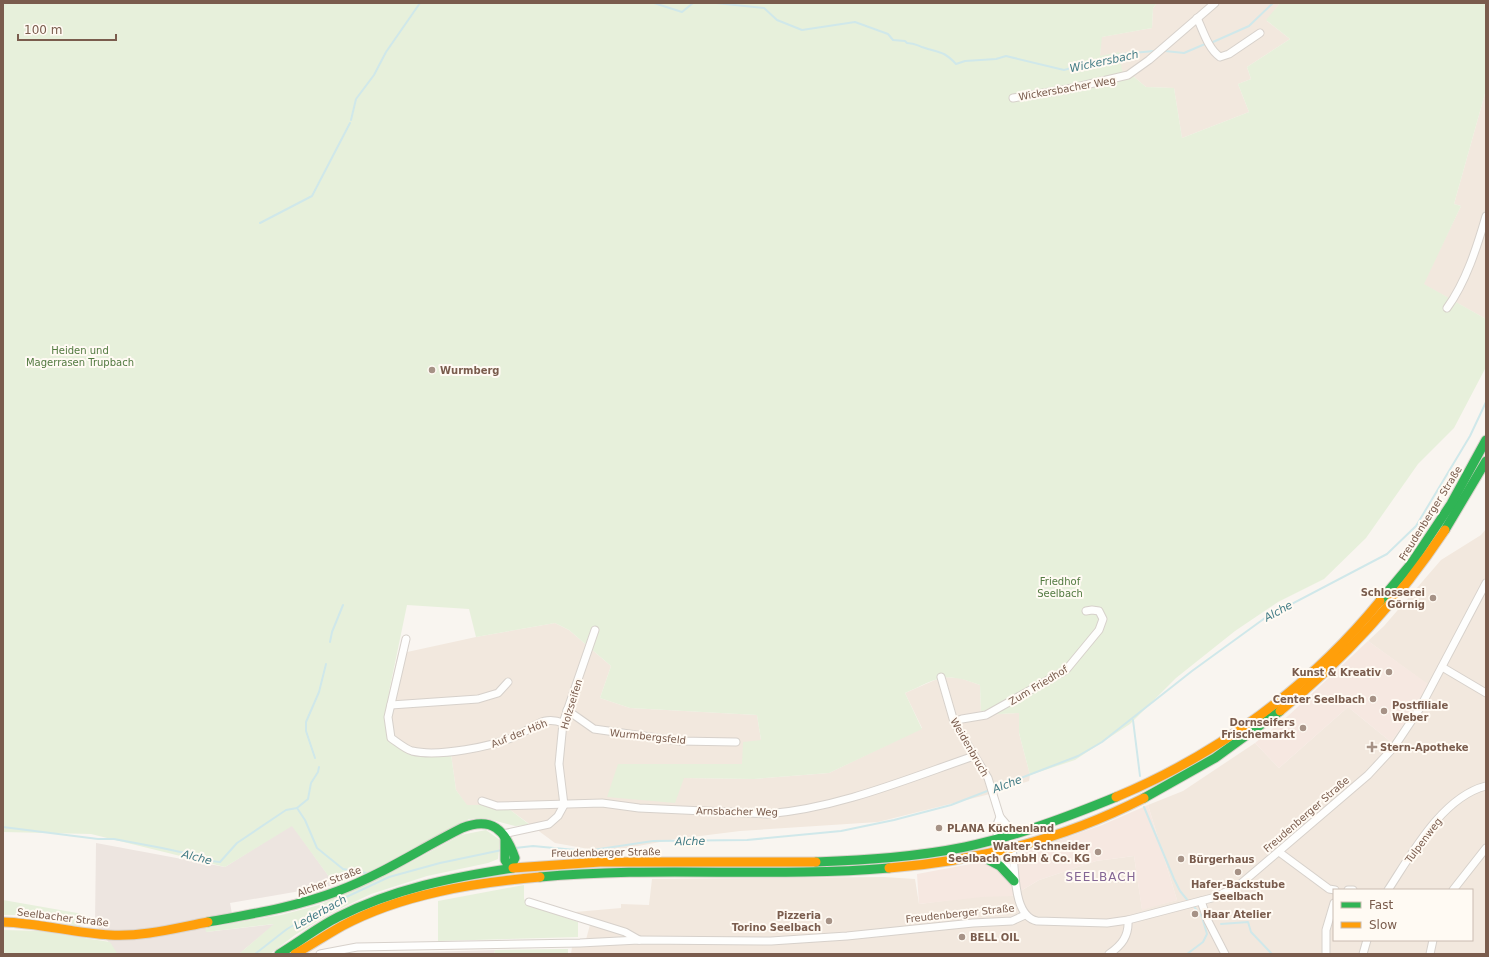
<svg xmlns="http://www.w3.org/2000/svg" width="1489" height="957" viewBox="0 0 1489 957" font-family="'DejaVu Sans',sans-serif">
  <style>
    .residential { fill: #f2e8de; fill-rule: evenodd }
    .commercial { fill: #f6e8e1 }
    .industrial { fill: #ede5e0 }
    .green { fill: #e7f0db }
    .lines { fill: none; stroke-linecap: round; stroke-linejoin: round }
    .stream { stroke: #d0e8ea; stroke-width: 2 }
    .street-casing { stroke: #d7d1cb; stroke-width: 9 }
    .fast-casing { stroke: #d9d2cb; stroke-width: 11 }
    .slow-casing { stroke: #d9d2cb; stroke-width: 11 }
    .street { stroke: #fefefd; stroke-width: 7 }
    .fast { stroke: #30b455; stroke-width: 9 }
    .slow { stroke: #ff9f0a; stroke-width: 9 }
    .poi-dot { fill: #a69286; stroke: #fffaf3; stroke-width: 1.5 }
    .labels { text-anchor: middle; stroke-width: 4; stroke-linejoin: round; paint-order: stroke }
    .street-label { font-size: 10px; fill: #7a5c4d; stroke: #fffaf3 }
    .park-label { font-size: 10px; fill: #537a41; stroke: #fffaf3 }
    .poi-label { font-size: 10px; font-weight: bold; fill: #7a5c4d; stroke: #fffaf3; text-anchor: start }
    .water-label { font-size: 11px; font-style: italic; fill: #437c86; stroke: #fffaf3 }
    .quarter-label { font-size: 12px; letter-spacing: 1px; fill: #846695; stroke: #fffaf3 }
  </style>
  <rect width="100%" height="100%" fill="#f9f5f0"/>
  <g class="residential">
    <polygon points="1157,3 1280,3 1267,21 1290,39 1247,67 1251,79 1238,84 1249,112 1182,138 1174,88 1146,87 1133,76 1123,75 1100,56 1101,37 1152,28 1153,8"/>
    <polygon points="1486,90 1486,319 1423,284 1461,206 1454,204"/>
    <path d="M1486 529V954H571L572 947H584L591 921 575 912 621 908V904L649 905 652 879 884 877 915 879 919 904 982 896H1012L1039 880 1096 861 1134 856 1142 909 1177 900 1148 805 1183 791 1255 743 1279 768 1348 707 1391 742 1409 717 1427 684 1368 641 1384 626 1441 560 1481 535ZM1334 890H1472V940H1334Z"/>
    <polygon points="555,623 569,630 611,666 600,698 630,708 757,715 761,740 742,764 618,764 684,778 754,779 829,773 922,728 905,693 942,677 960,678 980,685 981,715 1019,713 1019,733 1030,775 1029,781 986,795 878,822 740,831 676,839 606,852 555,843 509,809 485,805 467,806 456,790 451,754 415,754 387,738 389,692 398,654 476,637"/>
  </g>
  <g class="commercial">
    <polygon points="1368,641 1428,684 1409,717 1391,742 1348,707 1279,768 1255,743 1288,716"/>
    <polygon points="1148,805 1177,900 1142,910 1134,856 1096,861 1039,880 1012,896 982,897 919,904 917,874 1014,856 1102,825"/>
  </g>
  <g class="industrial">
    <polygon points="292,825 335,885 230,903 232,914 206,928 206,932 275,924 239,954 117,954 95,923 96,843 225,867"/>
    <polygon points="495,950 494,954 353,954"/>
  </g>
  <g class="green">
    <path d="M3 3H1157L1153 8 1152 28 1102 37 1100 56 1119 52 1123 75 1133 76 1146 87 1174 88 1182 138 1249 112 1238 84 1251 79 1247 67 1290 39 1266 20 1280 3H1486V90L1454 204 1461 206 1424 284 1486 319V367L1454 428 1418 464 1366 538 1324 579 1278 602 1235 631 1176 678 1130 724 1075 760 1030 775 1019 733V713L981 715 980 685C943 671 939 678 905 693L922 729 829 773 754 779 684 778 675 803 607 797 618 764H742L743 742 761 740 757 715 630 708 600 698 611 666 569 630 555 623 476 637 469 609 407 605 389 692 387 738 415 754H451L456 790 467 805H485L509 809 530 825 515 826 485 818 469 819 369 872 335 885 292 826 225 867 91 834 3 832Z"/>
    <polygon points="486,830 500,840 498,859 488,863 427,876 371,894 329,914 295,935 270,954 239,954 274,924 206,932 205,928 281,915 319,905 413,861 461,835"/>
    <polygon points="524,885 524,899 531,906 578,922 578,937 438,941 438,901"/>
    <polygon points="3,900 83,914 80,927 28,915 3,915"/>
    <polygon points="3,930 39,931 110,942 117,953 3,954"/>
    <polygon points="568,949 568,954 494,954 495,950"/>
  </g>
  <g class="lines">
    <g class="stream">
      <polyline points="654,3 682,12 693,3"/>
      <path d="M716 3 764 8 777 20 802 30 855 22 888 34 893 40 905 41 907 43C914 43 917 45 922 47 939 53 943 50 956 64L965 61 996 59 1006 56 1064 70 1122 54 1154 51"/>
      <polyline points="1213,42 1249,26 1273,3"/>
      <polyline points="1165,51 1184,53 1205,44"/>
      <polyline points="351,120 356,99 374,75 386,52 420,3"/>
      <polyline points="260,223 312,196 350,123"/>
      <polyline points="330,642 332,632 343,605"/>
      <polyline points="1133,720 1140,776"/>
      <polyline points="315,758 306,731 306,722 319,692 326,664"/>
      <polyline points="1144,807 1174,879 1180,891 1189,902"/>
      <polyline points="297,808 308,799 311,783 318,772 319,767"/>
      <polyline points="3,827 98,839 114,839 162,848 185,853 202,860 220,862 237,843 286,810 297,808 305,820 317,848 343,869 366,873"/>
      <polyline points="515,848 533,846 586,851 653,841 747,840 841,831 894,820 951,805 1078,756 1102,742 1192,671 1265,618 1387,554 1416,526 1470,436 1486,402"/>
      <polyline points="1221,924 1248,922 1251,932 1272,954"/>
      <polyline points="255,954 287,929 327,906 389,877 440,863 502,850"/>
      <polyline points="1187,954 1203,942 1207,934 1202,917 1192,904"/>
    </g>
    <g class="street-casing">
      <g id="street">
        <path d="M1197 18C1203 30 1208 49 1220 57L1229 54 1260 33"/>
        <polyline points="1013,98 1068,89 1128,75 1149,60 1215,3"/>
        <path d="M1447 308C1466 282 1477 247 1486 216"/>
        <path d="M406 639 388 717 391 738C397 742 405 749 412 751 438 757 493 747 518 735 535 727 543 715 563 723"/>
        <polyline points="1442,667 1486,693"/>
        <polyline points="941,677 954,722 988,778 1000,817 1006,824 1009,836"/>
        <polyline points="391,705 478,699 498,693 508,682"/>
        <polyline points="567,710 594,729 679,741 736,742"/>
        <polyline points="954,722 962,719 986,715 1066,670 1099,630 1103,619 1099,611 1092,610 1086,611"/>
        <path d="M482 801 497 806 602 803 639 808 767 814C839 808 907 779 974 756"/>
        <polyline points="503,834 549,824 558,816 564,805 559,764 563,723 595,630"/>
        <polyline points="998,839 996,827 1000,817"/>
        <path d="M1012 849C1016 868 1012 916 1037 921L1107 923 1128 920 1212 898 1237 887 1368 775 1394 747 1420 708 1486 583"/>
        <polyline points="1002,851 1009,873"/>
        <polyline points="1279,852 1329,889 1335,890"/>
        <polyline points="1348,890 1353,890"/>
        <path d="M1388 890C1411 855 1442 797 1486 786"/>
        <polyline points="1453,890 1486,848"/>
        <polyline points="1201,901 1208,921 1225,954"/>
        <polyline points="529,902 625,932 639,940"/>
        <polyline points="320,954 357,947 580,943 639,940 771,941 847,936 973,923 1012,921 1025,915"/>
        <path d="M1109 954C1122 945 1129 936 1128 920"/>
        <polyline points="1326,954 1326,930 1334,903"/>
        <polyline points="1363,954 1367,940"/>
        <polyline points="1430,954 1433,940"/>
      </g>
    </g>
    <g class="fast-casing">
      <g id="fast">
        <polyline points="1445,530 1486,461"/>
        <polyline points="1380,601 1411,564 1451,504 1486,440"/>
        <polyline points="1144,798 1215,758 1280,711"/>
        <polyline points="505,838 505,860 510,868"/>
        <polyline points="981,856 1000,866 1014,881"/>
        <path d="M816 862C866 860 916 857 965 847 1017 836 1067 817 1116 797"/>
        <path d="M540 877C656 866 773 878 889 868"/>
        <path d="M208 922C252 914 296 907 338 891 381 875 420 849 462 828 492 816 505 830 515 858L510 868"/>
        <path d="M279 954C299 942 318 927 338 917 393 889 453 877 513 868"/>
      </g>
    </g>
    <g class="slow-casing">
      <g id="slow">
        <path d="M1280 711C1345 659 1399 599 1445 530"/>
        <path d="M1116 797C1217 755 1311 686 1380 601"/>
        <polyline points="513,868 600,862 816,862"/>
        <path d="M889 868C978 861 1064 839 1144 798"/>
        <path d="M3 922C39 923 74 933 110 935 143 937 176 928 208 922"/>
        <path d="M295 954C311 945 326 935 342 926 402 894 473 883 540 877"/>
      </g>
    </g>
    <use href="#street" class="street"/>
    <use href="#fast" class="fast"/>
    <use href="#slow" class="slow"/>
  </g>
  <g class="poi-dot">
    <circle cx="432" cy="370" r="4"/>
    <circle cx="1433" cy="598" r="4"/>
    <circle cx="1389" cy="672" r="4"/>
    <circle cx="1373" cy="699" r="4"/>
    <circle cx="1384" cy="711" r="4"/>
    <circle cx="1303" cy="728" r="4"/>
    <path d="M1370 741h4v4h4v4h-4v4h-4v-4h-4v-4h4z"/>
    <circle cx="939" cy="828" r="4"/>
    <circle cx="1098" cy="852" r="4"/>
    <circle cx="1181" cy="859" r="4"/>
    <circle cx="1238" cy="872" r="4"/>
    <circle cx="1195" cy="914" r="4"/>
    <circle cx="829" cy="921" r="4"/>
    <circle cx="962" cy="937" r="4"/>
  </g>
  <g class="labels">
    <g class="street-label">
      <text transform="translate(1067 88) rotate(-10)" y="4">Wickersbacher Weg</text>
      <text transform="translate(1430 513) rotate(-58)" y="4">Freudenberger Straße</text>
      <text transform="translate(1038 685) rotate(-31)" y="4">Zum Friedhof</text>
      <text transform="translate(571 704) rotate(-73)" y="4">Holzseifen</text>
      <text transform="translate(519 733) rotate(-22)" y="4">Auf der Höh</text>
      <text transform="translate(648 736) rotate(6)" y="4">Wurmbergsfeld</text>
      <text transform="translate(970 747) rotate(60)" y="4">Weidenbruch</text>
      <text transform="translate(737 811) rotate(1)" y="4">Arnsbacher Weg</text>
      <text transform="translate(1306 814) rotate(-41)" y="4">Freudenberger Straße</text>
      <text transform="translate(1423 840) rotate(-53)" y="4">Tulpenweg</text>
      <text transform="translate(606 852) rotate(-1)" y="4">Freudenberger Straße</text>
      <text transform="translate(329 881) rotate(-21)" y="4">Alcher Straße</text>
      <text transform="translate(960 913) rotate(-6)" y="4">Freudenberger Straße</text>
      <text transform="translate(63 917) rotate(7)" y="4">Seelbacher Straße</text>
    </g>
    <g class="park-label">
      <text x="80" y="354">Heiden und<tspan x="80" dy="12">Magerrasen Trupbach</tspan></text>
      <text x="1060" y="585">Friedhof<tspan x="1060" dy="12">Seelbach</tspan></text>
    </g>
    <g class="poi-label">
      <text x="440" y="374">Wurmberg</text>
      <text x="1425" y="596" text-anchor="end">Schlosserei<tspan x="1425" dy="12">Görnig</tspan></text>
      <text x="1381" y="676" text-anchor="end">Kunst &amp; Kreativ</text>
      <text x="1365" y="703" text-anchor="end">Center Seelbach</text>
      <text x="1392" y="709">Postfiliale<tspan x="1392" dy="12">Weber</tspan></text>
      <text x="1295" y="726" text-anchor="end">Dornseifers<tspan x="1295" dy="12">Frischemarkt</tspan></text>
      <text x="1380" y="751">Stern-Apotheke</text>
      <text x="947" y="832">PLANA Küchenland</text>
      <text x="1090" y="850" text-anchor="end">Walter Schneider<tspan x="1090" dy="12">Seelbach GmbH &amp; Co. KG</tspan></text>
      <text x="1189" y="863">Bürgerhaus</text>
      <text x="1238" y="888" text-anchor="middle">Hafer-Backstube<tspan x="1238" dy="12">Seelbach</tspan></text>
      <text x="1203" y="918">Haar Atelier</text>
      <text x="821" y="919" text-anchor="end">Pizzeria<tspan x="821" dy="12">Torino Seelbach</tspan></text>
      <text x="970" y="941">BELL OIL</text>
    </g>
    <g class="water-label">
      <text transform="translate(1104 61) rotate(-12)" y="4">Wickersbach</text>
      <text transform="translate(1278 611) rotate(-29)" y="4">Alche</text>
      <text transform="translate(1007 784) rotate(-21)" y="4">Alche</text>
      <text transform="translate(690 841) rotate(-1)" y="4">Alche</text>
      <text transform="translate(197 857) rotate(14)" y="4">Alche</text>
      <text transform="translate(320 912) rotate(-29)" y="4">Lederbach</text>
    </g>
    <g class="quarter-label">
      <text x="1101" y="881">SEELBACH</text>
    </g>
  </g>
  <rect width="1489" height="957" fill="none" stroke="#7a5c4d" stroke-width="8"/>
  <rect x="1333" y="889" width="140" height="52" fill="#fffaf3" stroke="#cabbb1"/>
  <rect x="1341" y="902" width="20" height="6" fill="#30b455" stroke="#cabbb1"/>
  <text x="1369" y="909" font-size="12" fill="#7a5c4d">Fast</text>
  <rect x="1341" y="922" width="20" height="6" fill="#ff9f0a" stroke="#cabbb1"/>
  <text x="1369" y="929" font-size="12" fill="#7a5c4d">Slow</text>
  <path d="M18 34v6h98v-6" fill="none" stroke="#7a5c4d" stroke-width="2"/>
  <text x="24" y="34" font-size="12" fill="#7a5c4d" stroke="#fffaf3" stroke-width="3" paint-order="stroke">100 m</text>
</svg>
